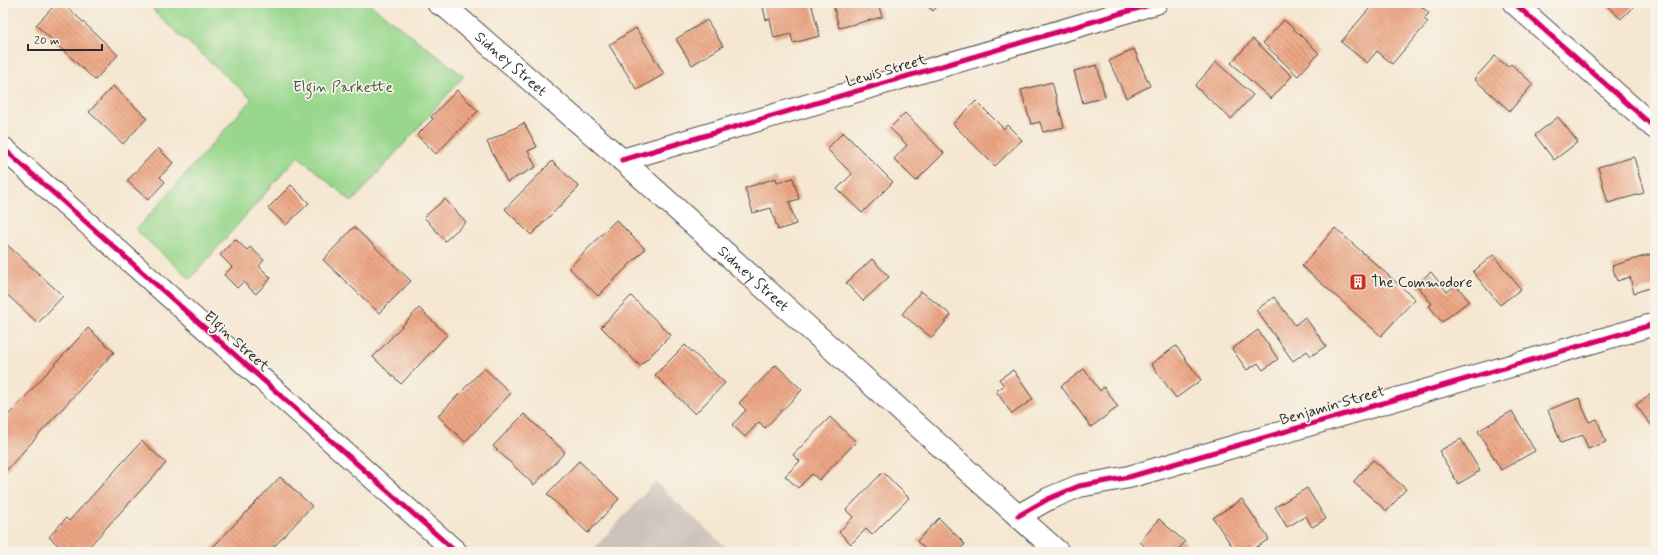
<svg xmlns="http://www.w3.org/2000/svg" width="1658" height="555" viewBox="0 0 1658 555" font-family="Mynerve,sans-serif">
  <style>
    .industrial { fill: #cdc2b9 }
    .green { fill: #98d78c; stroke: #62815c }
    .building { fill: url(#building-back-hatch) }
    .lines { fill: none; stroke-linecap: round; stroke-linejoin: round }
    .minor-casing { stroke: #494744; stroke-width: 24 }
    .major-casing { stroke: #494744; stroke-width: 24 }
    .minor { stroke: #fff; stroke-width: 22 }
    .major { stroke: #fff; stroke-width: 22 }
    .cycleway-casing { stroke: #f7f3e8; stroke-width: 8 }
    .cycleway { stroke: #d6006c; stroke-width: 5 }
    .labels { text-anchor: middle; stroke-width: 3.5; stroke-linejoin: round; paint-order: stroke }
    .street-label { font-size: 15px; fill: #2b2b2b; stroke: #f7f3e8 }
    .park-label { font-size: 15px; fill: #465643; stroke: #f7f3e8 }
    .poi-label { font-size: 15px; fill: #2b2b2b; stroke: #f7f3e8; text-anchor: start }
  </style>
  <defs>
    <pattern id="building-back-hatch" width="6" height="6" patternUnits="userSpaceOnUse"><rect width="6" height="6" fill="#eda684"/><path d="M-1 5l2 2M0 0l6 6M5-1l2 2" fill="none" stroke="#c0876c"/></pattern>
  </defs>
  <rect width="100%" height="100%" fill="#f7f3e8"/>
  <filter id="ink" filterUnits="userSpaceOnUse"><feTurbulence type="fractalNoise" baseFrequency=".025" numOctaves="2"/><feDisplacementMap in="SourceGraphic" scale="8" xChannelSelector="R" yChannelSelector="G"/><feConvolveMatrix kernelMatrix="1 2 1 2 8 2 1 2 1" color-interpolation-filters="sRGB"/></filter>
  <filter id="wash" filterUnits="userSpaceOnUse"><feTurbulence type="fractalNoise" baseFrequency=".012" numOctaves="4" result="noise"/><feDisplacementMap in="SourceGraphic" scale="16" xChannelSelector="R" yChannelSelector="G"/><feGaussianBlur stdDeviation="0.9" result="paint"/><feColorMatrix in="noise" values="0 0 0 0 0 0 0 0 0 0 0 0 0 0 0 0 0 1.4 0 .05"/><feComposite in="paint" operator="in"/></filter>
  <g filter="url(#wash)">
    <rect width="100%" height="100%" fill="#f5e7d1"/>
    <polygon class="industrial" points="655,482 731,552 591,552"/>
    <polygon class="green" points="150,3 368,3 464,76 352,202 298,156 190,279 136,230 252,99 156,14"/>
    <g id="blocks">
      <g class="building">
        <polygon points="57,3 63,3 118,55 95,80 36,25"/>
        <polygon points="762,3 811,3 820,36 793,43 791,34 774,38 770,19 766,20"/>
        <polygon points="833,3 878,3 882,17 839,28"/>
        <polygon points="925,3 941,3 933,11"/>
        <polygon points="1374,3 1417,3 1429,13 1424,19 1428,22 1392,64 1377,51 1367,63 1341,42"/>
        <polygon points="1608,3 1637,3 1621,19 1606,5"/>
        <polygon points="707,20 723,46 692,65 676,39"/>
        <polygon points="1284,20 1319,53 1298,76 1263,43"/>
        <polygon points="636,28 664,74 637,90 609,45"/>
        <polygon points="1253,39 1292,76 1271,99 1231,63"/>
        <polygon points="1134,49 1150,86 1126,98 1109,61"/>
        <polygon points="1495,56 1508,67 1511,64 1533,84 1510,111 1474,79"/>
        <polygon points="1216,62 1253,95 1231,119 1195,86"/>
        <polygon points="1097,65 1105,97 1083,103 1074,71"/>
        <polygon points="1052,82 1064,127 1043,132 1040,122 1031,124 1021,90"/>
        <polygon points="113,86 147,118 123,144 89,112"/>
        <polygon points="457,90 478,111 436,154 417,135 433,119 431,117"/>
        <polygon points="976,101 1004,129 1007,125 1022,140 995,166 953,124"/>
        <polygon points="905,113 944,153 916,181 894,159 907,145 890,128"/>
        <polygon points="1558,117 1578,142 1554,160 1535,135"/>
        <polygon points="524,123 537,147 528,151 536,167 507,182 487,142"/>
        <polygon points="843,132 893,182 862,213 837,189 852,174 827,149"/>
        <polygon points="158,148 173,163 160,177 165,182 148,200 127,181"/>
        <polygon points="1634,157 1644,193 1608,203 1598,167"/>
        <polygon points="552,161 579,187 531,235 505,209"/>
        <polygon points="776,178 777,183 793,178 799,199 789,202 796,224 778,230 771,208 753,213 745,188"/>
        <polygon points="291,185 309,203 286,225 268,208"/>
        <polygon points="445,199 466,222 445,241 424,217"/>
        <polygon points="616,220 645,249 598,296 569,268"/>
        <polygon points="354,227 411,281 379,313 323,260"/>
        <polygon points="1335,228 1415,299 1381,336 1302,266"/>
        <polygon points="235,239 247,250 250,247 264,260 259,266 271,278 256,294 243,282 237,288 224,275 232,267 220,255"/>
        <polygon points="3,241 63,296 38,323 3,291"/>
        <polygon points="1655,253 1655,286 1634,293 1630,277 1617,281 1612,266"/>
        <polygon points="1493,255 1521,289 1500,305 1473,272"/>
        <polygon points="872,259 889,277 863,301 846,283"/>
        <polygon points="1431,272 1447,292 1456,285 1469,301 1442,322 1429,306 1432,304 1416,284"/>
        <polygon points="921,291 951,315 932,338 902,314"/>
        <polygon points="631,296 671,335 640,366 601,327"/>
        <polygon points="1274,297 1295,325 1305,317 1326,346 1311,356 1307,351 1293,361 1256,310"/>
        <polygon points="419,308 447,335 401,384 373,357"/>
        <polygon points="88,328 114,352 3,474 3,421"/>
        <polygon points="1258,330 1278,359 1263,370 1258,363 1247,370 1232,349"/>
        <polygon points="685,345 725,383 695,414 655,375"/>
        <polygon points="1176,346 1201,380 1176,398 1151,364"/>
        <polygon points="776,365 802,390 765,428 759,422 745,437 732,425 746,410 739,403"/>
        <polygon points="484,368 511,393 465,442 438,416"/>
        <polygon points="1084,369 1100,391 1104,387 1118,407 1091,427 1061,386"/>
        <polygon points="1013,370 1033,399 1012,414 996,391 1004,386 999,379"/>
        <polygon points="1655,390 1655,430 1636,405"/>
        <polygon points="1579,398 1589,422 1597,419 1606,442 1588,449 1583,435 1561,443 1548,410"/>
        <polygon points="1512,411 1535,451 1501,470 1478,431"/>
        <polygon points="524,414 565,452 534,485 493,446"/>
        <polygon points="830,417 856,442 819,480 812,474 798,488 785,476 800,461 793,455"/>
        <polygon points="1461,439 1480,471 1458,484 1439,451"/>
        <polygon points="142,441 166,463 84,552 66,552 49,537 66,518 69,521"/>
        <polygon points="1373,460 1406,489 1387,511 1353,482"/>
        <polygon points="579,461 619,499 588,533 547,494"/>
        <polygon points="883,472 909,498 872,535 866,529 851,544 839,532 853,517 846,510"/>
        <polygon points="280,477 312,506 269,552 214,552 211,549"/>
        <polygon points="1307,488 1326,519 1312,527 1306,516 1287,527 1275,507"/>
        <polygon points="1242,499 1269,539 1249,552 1236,552 1213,518"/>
        <polygon points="939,518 965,544 958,552 922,552 925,549 917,541"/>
        <polygon points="1159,519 1185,542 1176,552 1151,552 1140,542"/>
      </g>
    </g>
  </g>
  <g filter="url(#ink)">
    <use href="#blocks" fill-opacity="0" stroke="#494744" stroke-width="1"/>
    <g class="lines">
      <g class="minor-casing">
        <g id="minor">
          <polyline points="1514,3 1655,128"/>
          <polyline points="3,148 456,552"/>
          <polyline points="622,160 1156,3"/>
          <polyline points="1018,516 1048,499 1079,486 1129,477 1655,324"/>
        </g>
      </g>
      <g class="major-casing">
        <g id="major">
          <path id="s1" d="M438 3 447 8 622 160 1058 552"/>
        </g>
      </g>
      <use href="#minor" class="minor"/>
      <use href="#major" class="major"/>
      <g class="cycleway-casing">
        <g id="cycleway">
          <polyline points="1514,3 1655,128"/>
          <polyline points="3,148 456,552"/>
          <polyline points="622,160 1156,3"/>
          <polyline points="1018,516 1048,499 1079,486 1129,477 1655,324"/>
        </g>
      </g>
      <use href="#cycleway" class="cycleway"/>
    </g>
  </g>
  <defs>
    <g id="building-square" transform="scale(0.9)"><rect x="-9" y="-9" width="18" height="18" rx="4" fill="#c8321e" stroke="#f7f3e8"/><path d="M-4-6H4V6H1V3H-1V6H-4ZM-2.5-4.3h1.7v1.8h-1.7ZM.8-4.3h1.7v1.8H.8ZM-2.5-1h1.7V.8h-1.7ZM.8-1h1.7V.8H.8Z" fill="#fff"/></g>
  </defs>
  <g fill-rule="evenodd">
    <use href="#building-square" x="1358" y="282"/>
  </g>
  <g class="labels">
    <g class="street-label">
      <text dy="5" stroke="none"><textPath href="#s1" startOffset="95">Sidney Street</textPath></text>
      <text transform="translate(886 70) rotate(-16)" y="5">Lewis Street</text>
      <text dy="5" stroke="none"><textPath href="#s1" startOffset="419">Sidney Street</textPath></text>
      <text transform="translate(237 341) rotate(42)" y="5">Elgin Street</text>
      <text transform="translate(1332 405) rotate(-16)" y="5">Benjamin Street</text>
    </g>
    <g class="park-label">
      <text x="343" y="92">Elgin Parkette</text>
    </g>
    <g class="poi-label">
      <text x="1371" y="287">The Commodore</text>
    </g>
  </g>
  <rect width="1658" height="555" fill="none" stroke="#f7f3e8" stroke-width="16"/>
  <path d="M28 44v6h74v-6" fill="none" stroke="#2b2b2b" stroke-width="2"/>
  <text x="34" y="44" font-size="12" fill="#2b2b2b" stroke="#f7f3e8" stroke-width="3" paint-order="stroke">20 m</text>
</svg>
